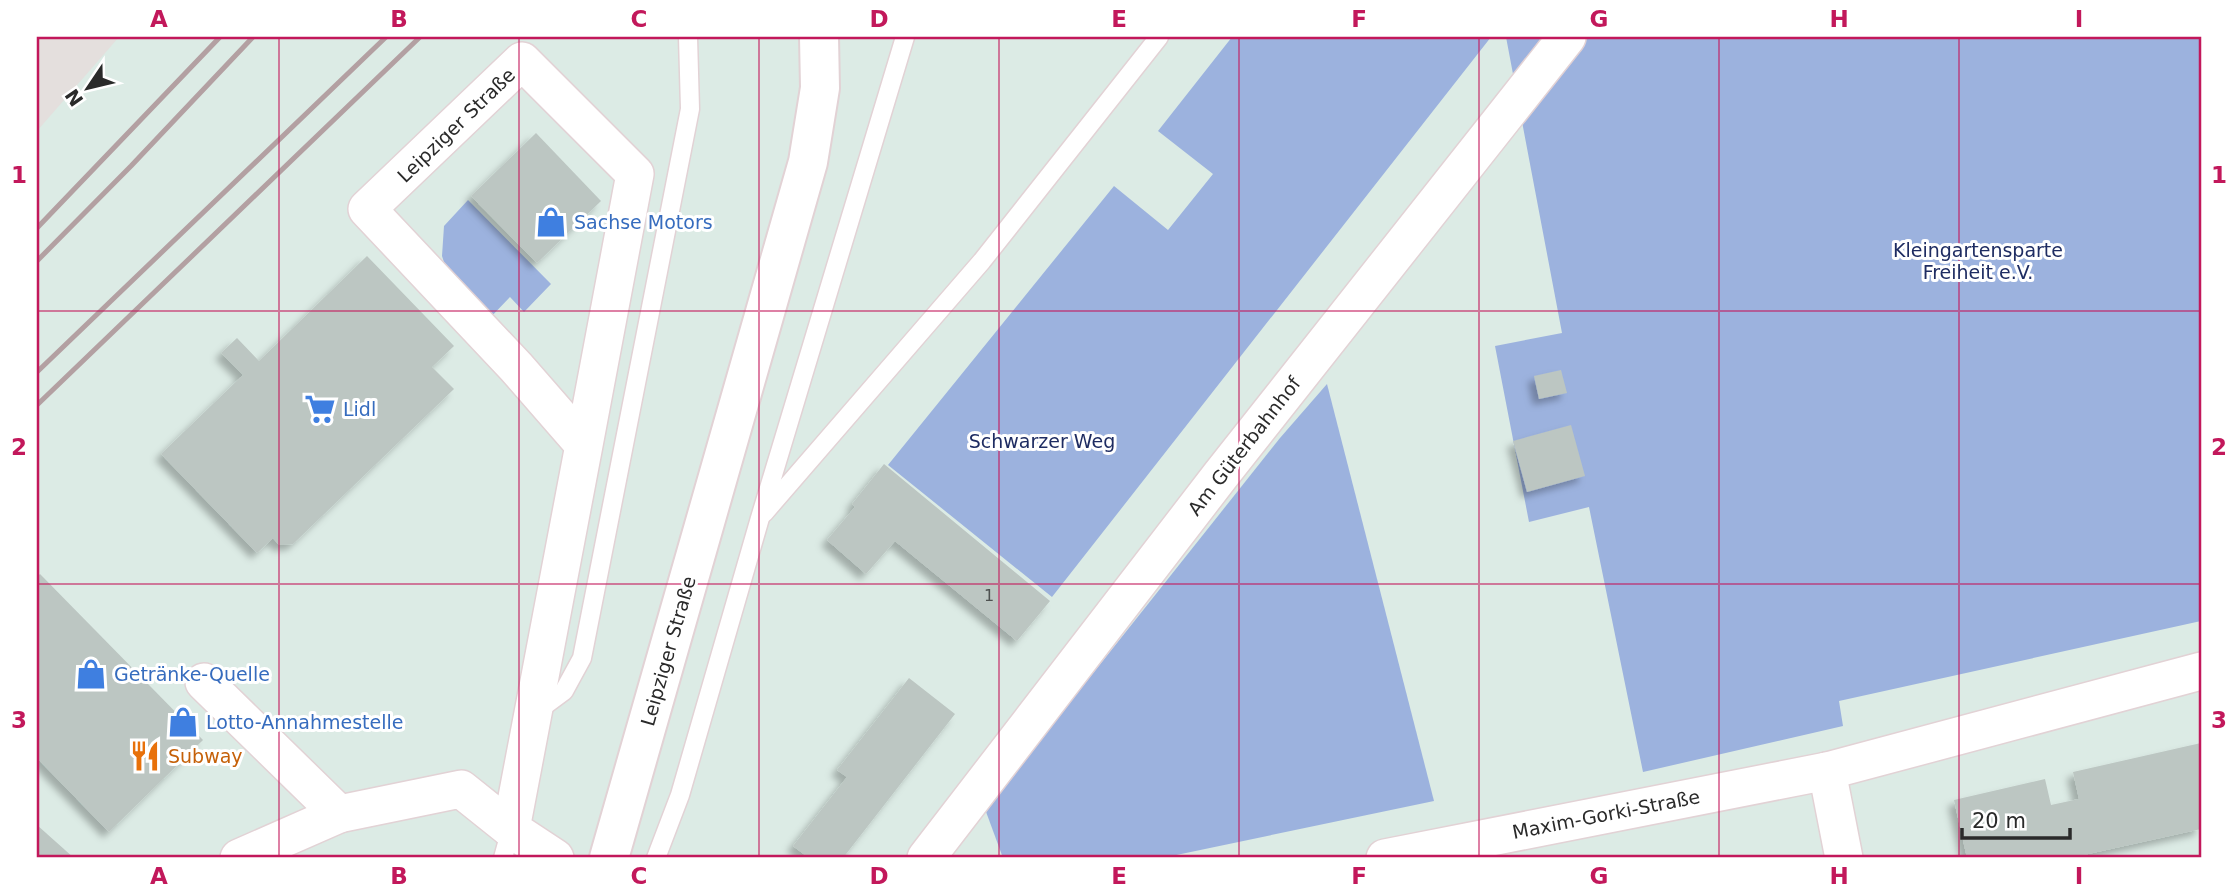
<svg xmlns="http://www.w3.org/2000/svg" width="2238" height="895" viewBox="0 0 2238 895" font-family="'DejaVu Sans',sans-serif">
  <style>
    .industrial { fill: #e4dfdd }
    .green { fill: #9cb2de }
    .building { fill: #bcc6c2; filter: url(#shadow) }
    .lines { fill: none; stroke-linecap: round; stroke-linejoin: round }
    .lane-casing { stroke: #e2d2d5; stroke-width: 21 }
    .street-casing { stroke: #e2d2d5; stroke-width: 40 }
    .secondary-casing { stroke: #e2d2d5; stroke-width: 42 }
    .lane { stroke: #fff; stroke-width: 18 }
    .street { stroke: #fff; stroke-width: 37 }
    .secondary { stroke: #fff; stroke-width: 38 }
    .rail { stroke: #b3a0a2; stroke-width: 5 }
    .grid { fill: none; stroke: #c2185b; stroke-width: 2; stroke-opacity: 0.55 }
    .labels { text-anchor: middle; stroke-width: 6; stroke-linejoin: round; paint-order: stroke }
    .number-label { font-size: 16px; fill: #4e5150 }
    .street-label { font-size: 19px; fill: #2a2a2a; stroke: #fff }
    .shop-label { font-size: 19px; fill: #366cbe; stroke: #fff; text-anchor: start }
    .park-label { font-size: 19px; fill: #1e2c62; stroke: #fff }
    .food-label { font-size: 19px; fill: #c56008; stroke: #fff; text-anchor: start }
    .neatline { fill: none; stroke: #c2185b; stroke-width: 2.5 }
    .grid-label { font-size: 23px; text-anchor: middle; font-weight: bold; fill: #c2185b }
  </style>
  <defs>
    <filter id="shadow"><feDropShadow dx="-6" dy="6" stdDeviation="3.5" flood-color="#0004"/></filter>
  </defs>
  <rect width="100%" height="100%" fill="#dcebe5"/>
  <polygon class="industrial" points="37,37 119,37 37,131"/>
  <g class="green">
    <polygon points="1232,37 1491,37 1052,597 888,465 1114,186 1168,230 1213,174 1158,131"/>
    <polygon points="1506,37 2201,37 2201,621 1839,701 1843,726 1643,772 1589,507 1529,522 1495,346 1562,333"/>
    <polygon points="468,200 551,284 524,312 510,297 487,321 451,284 442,256 444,226"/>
    <polygon points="1327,384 1434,801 1162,858 1003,858 985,809 1280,438"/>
  </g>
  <g class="building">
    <polygon points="536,133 601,201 537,263 471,196"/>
    <polygon points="367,256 454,346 432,367 454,389 293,544 279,545 273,538 257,553 161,454 243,375 221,353 237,338 259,361"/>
    <polygon points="1561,370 1567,393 1539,399 1534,376"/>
    <polygon points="1571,425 1585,476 1527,492 1513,441"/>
    <polygon points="884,464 1050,601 1017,641 895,541 866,574 827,540 855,507 852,504"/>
    <polygon points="40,574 203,740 109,832 37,758 37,577"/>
    <polygon points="909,678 955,714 843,858 809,858 793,846 847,777 837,770"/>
    <polygon points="2201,743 2201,829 2070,858 1967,858 1954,800 2045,779 2051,805 2079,799 2073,772"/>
    <polygon points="37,825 74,858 37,858"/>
  </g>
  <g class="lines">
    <g class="lane-casing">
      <g id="lane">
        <polyline points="764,513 982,261 1159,37"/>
        <polyline points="537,711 564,691 582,658 690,109 688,37"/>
        <polyline points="503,858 511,829"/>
        <polyline points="656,858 680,795 760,518 905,37"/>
      </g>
    </g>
    <g class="street-casing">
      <g id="street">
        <polyline points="204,682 339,814 461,789 511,829"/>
        <polyline points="1827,771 1844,858"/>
        <polyline points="239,858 339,814"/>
        <polyline points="555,858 511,829 584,445 516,367 367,209 522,61 635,174 584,445"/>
        <polyline points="926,858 1220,476 1567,37"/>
        <polyline points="1385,858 1827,771 2201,671"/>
      </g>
    </g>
    <g class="secondary-casing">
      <polyline id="secondary" points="609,858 808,162 820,88 819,37"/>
    </g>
    <use href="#lane" class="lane"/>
    <use href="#street" class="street"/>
    <use href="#secondary" class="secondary"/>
    <g class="rail">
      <polyline points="37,228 220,37"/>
      <polyline points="37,261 131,166 253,37"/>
      <polyline points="37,372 386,37"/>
      <polyline points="37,405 420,37"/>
    </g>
  </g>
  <path class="grid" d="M279 37V858M519 37V858M759 37V858M999 37V858M1239 37V858M1479 37V858M1719 37V858M1959 37V858M37 311H2201M37 584H2201"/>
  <defs>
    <g id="shop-bare" transform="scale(2.415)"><path d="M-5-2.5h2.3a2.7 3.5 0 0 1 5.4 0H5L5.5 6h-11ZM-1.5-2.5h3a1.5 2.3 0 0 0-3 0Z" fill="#3f7fe0" stroke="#fff" stroke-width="2.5" paint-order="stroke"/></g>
    <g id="supermarket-bare" transform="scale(2.415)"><path d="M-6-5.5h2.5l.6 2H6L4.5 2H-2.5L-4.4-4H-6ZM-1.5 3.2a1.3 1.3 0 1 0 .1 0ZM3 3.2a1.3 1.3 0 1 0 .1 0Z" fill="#3f7fe0" stroke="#fff" stroke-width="2.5" paint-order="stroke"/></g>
    <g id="restaurant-bare" transform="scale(2.415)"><path d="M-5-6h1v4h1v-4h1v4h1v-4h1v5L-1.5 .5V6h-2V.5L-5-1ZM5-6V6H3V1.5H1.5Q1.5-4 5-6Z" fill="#e8710a" stroke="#fff" stroke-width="2.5" paint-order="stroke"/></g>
  </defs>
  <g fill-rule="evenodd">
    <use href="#shop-bare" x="551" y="222"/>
    <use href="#supermarket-bare" x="320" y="409"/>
    <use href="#shop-bare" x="91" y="674"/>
    <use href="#shop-bare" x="183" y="722"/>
    <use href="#restaurant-bare" x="145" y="756"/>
  </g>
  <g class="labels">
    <g class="number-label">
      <text x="989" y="601">1</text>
    </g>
    <g class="street-label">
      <text transform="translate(456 125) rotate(-44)" y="7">Leipziger Straße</text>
      <text transform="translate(1244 446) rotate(-52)" y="7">Am Güterbahnhof</text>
      <text transform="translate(668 651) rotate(-74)" y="7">Leipziger Straße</text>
      <text transform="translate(1606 814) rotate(-11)" y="7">Maxim-Gorki-Straße</text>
    </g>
    <g class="shop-label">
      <text x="574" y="229">Sachse Motors</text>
      <text x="343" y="416">Lidl</text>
      <text x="114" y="681">Getränke-Quelle</text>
      <text x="206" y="729">Lotto-Annahmestelle</text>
    </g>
    <g class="park-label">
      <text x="1978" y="257">Kleingartensparte<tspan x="1978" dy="22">Freiheit e.V.</tspan></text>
      <text x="1042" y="448">Schwarzer Weg</text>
    </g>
    <g class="food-label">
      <text x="168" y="763">Subway</text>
    </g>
  </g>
  <rect width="2238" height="895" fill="none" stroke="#ffffff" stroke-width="77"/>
  <g transform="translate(88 88) rotate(235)" stroke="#ffffff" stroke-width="5" paint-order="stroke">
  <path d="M0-5L12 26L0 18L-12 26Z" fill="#2a2a2a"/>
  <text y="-10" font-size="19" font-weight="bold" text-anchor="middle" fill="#2a2a2a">N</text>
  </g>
  <path d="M1962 828v10h108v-10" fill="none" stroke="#2a2a2a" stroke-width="3.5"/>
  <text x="1972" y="828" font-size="21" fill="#2a2a2a" stroke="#ffffff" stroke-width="5" paint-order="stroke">20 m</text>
  <rect x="38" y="38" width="2162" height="818" class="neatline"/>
  <g class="grid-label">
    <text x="159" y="27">A</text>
    <text x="399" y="27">B</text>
    <text x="639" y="27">C</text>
    <text x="879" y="27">D</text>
    <text x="1119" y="27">E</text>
    <text x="1359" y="27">F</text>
    <text x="1599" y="27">G</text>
    <text x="1839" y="27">H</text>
    <text x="2079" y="27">I</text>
    <text x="19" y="183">1</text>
    <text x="2219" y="183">1</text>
    <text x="19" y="455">2</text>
    <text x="2219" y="455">2</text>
    <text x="19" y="728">3</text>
    <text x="2219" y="728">3</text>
    <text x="159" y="884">A</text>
    <text x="399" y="884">B</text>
    <text x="639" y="884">C</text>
    <text x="879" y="884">D</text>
    <text x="1119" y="884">E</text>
    <text x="1359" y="884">F</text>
    <text x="1599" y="884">G</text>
    <text x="1839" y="884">H</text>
    <text x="2079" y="884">I</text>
  </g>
</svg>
